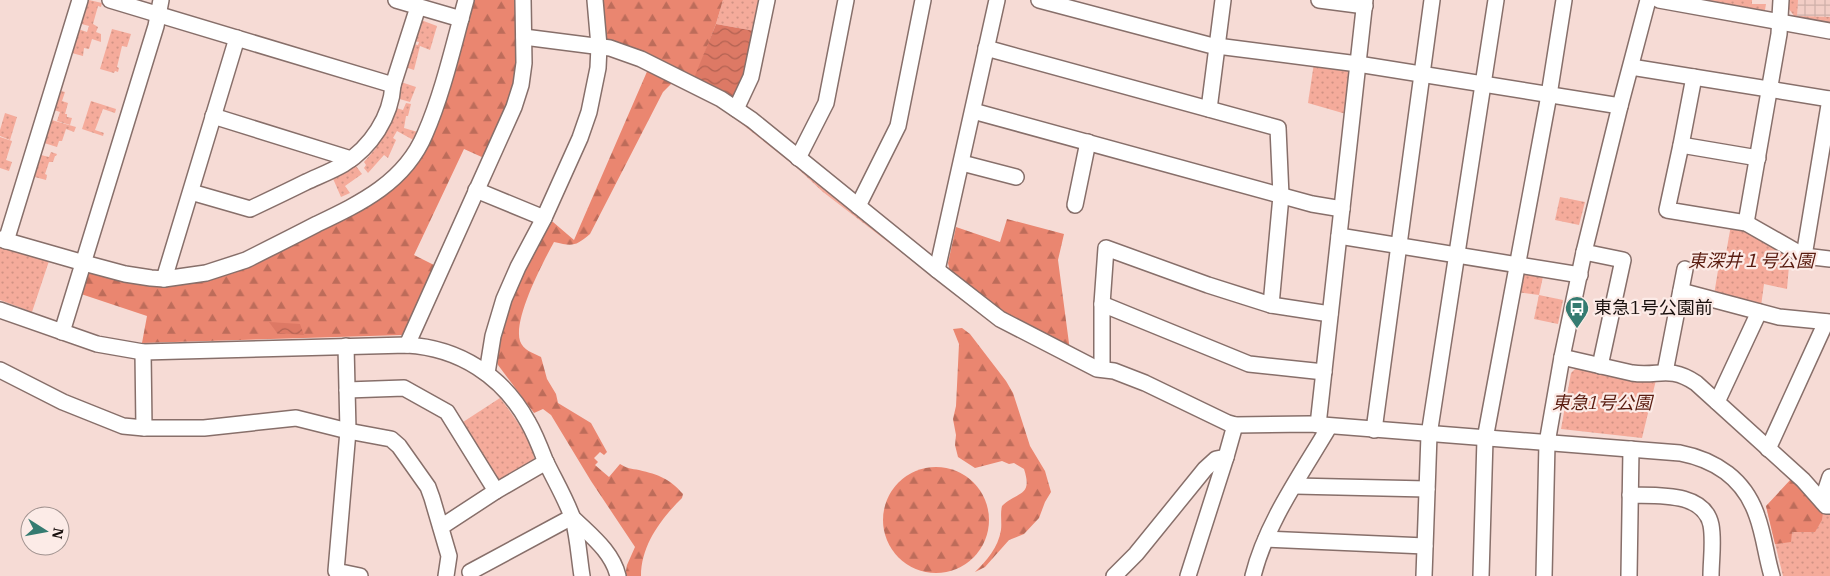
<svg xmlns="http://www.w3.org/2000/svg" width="1830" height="576" viewBox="0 0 1830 576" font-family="'IBM Plex Serif','Noto Sans JP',serif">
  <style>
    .industrial { fill: url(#industrial-grid) }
    .green { fill: url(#green-dots) }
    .forest { fill: url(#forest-firs) }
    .water { fill: url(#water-waves) }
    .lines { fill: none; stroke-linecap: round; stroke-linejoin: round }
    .minor-casing { stroke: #876f6a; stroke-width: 18 }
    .minor { stroke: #fff; stroke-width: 15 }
    .labels { text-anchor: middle; stroke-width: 4.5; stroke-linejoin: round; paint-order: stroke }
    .park-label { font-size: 18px; font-style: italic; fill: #5a1c10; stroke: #fcebe7 }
    .poi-label { font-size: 18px; fill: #19100e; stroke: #fcebe7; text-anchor: start }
  </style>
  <defs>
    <pattern id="industrial-grid" width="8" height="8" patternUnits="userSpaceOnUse" patternTransform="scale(1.25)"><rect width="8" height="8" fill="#f2cec6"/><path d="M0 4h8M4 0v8" fill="none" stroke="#cfb0a9"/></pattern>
    <pattern id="green-dots" width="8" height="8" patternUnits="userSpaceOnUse" patternTransform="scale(1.25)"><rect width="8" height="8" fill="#f5ab9b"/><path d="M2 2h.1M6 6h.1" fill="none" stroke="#d19284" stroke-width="1.8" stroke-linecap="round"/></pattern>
    <pattern id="forest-firs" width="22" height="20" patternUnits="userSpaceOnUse" patternTransform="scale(1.25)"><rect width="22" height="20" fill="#ea8670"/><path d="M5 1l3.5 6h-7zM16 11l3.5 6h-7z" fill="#bd6c5a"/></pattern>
    <pattern id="water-waves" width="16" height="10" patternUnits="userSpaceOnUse" patternTransform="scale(1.25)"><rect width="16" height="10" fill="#dd7965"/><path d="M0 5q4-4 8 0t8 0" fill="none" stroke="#b26252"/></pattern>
  </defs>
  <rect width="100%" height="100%" fill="#f6dbd5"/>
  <polygon class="industrial" points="1789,0 1830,0 1830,24 1795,17 1789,9"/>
  <g class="green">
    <polygon points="89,0 102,3 101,7 98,6 93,24 98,27 96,32 101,34 101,42 92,39 89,49 84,48 83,56 68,52 75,28 87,32 89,26 78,23 83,3"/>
    <polygon points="723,0 761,0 755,31 716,24"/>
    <polygon points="1702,0 1752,0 1752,4 1766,4 1765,10 1761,10"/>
    <polygon points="1789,0 1798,0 1797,16 1830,17 1830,24 1795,17 1789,9"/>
    <polygon points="421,20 437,26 430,50 420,46 414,70 405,67 413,44 418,45 419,42 414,41"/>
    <polygon points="112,29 131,34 127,47 122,46 117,67 119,68 118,72 115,71 114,73 100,69"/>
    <polygon points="1314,63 1348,68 1351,73 1346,114 1308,103"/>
    <polygon points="401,82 416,87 410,102 396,98"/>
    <polygon points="57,90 65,92 62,101 68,103 65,114 67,114 67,117 72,118 70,125 57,121 60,112 51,109"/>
    <polygon points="709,98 721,105 927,269 927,272 823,192 796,167"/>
    <polygon points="91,101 116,109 115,113 103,109 95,130 104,133 103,136 82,129"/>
    <polygon points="406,103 411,104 408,116 406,116 404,128 421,133 417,142 397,131 393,138 396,140 388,158 384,155 368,173 364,168 366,165 364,162 376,148 372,144 393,107 403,110"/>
    <polygon points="5,113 17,117 10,140 0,136 0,130"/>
    <polygon points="48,119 76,127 74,132 66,129 62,141 59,141 57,147 41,142"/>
    <polygon points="0,137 12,141 6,160 12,162 9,171 0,168"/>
    <polygon points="51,152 57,154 56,156 55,156 53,162 49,162 45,174 47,175 46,180 31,176 35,161 40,162 41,155 49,157"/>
    <polygon points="353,162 362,174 345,186 350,193 341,197 331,174"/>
    <polygon points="1560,197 1585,202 1579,225 1555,220"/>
    <polygon points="1731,225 1747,228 1790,254 1787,289 1764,284 1761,306 1714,295 1720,258 1725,259"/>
    <polygon points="0,245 50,258 32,312 0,300"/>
    <polygon points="1544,272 1539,295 1563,300 1558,324 1534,319 1539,295 1516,292 1520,273"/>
    <polygon points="1577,367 1656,380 1642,438 1561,429 1571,373"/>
    <path d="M500 398C511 412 537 447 534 463L496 482 460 424Z"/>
    <polygon points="1766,506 1830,513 1830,576 1783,576"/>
  </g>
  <g class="forest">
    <polygon points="471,0 517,0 519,64 511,97 484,158 464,149 414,255 436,266 407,332 402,335 142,343 147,316 81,294 88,274 95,270 203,277 405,174"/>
    <polygon points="600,0 723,0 716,24 694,81 604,43"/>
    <path d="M649 67 675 80 663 92 590 234C575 247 572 246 554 242 543 262 513 319 520 341 523 350 533 353 541 357L547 379 556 394 558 403 591 423 607 452 604 455 600 452 594 458 598 462 595 465 609 477 620 464C626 468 632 469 639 470 659 475 669 478 683 494L682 498C661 519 641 545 641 576H625L627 565 635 547 591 481 551 415 543 409 534 413 498 365C485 336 534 250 548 222H553L574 240Z"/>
    <polygon points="1007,219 1064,234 1058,260 1070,351 1007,316 950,272 948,263 956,227 1000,242"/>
    <path d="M962 328 970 334 1006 381 1013 393 1030 446 1045 471 1051 492 1045 502 1039 518 1024 534 1009 540 985 567 975 572C987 560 998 548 1001 530 1002 522 1000 514 1002 506 1018 491 1033 497 1024 469L1014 463 1009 464 1002 461 975 468 958 457 955 445 956 435 953 419 956 406 959 344 953 329Z"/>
    <circle cx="936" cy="520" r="53"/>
    <polygon points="1792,478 1823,512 1822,520 1815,532 1792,532 1791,542 1775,544 1766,506"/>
  </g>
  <g class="water">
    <polygon points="716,24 755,31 746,75 736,96 730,98 694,78"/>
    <polygon points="269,322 300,324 304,335 277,333"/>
  </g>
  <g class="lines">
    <g class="minor-casing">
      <g id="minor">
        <polyline points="110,0 393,85"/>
        <polyline points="396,0 461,19"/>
        <polyline points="1039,0 1209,45 1358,64 1620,106"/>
        <polyline points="1319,0 1365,6"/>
        <polyline points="1659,0 1830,31"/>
        <path d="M524 37 610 48 641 59 721 99 752 120 937 270 1000 319 1097 369 1114 371 1145 383 1228 423 1235 425 1310 424 1680 453C1716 460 1745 480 1757 516 1764 535 1766 556 1772 576"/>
        <polyline points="986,48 1278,128 1281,196 1271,305"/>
        <polyline points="1631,67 1830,99"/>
        <polyline points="1694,77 1681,145 1667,210 1746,223 1804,256 1830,259"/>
        <polyline points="736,109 751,77 767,0"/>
        <polyline points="1209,109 1223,0"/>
        <polyline points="973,111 1312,204 1342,209"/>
        <polyline points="213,116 351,159"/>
        <polyline points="1681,145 1758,158"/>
        <polyline points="798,158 826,103 846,0"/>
        <polyline points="962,163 1016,177"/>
        <polyline points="476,190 544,218"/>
        <path d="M191 192 250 209C269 200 288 191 306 182 319 176 332 171 344 164 371 147 391 117 393 85L418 7"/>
        <polyline points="1075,205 1088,142"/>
        <polyline points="858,206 898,126 923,0"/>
        <polyline points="1746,223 1779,34 1781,0"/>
        <polyline points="1339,236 1580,275"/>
        <path d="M0 239 84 263 125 274 151 278 164 279 206 273 246 260C270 248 294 236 317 224 361 203 405 182 425 134 443 93 454 43 466 0"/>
        <polyline points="6,241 80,0"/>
        <polyline points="1584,252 1623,260 1600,366"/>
        <polyline points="1804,256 1830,99"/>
        <polyline points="937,270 997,0"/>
        <polyline points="164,279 237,38"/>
        <polyline points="1681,291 1779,317 1830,322"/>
        <polyline points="1102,304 1249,364 1324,372"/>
        <path d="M0 310 97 344 143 352 407 345C459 348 503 376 528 422 535 434 540 447 545 460 554 479 566 499 573 519 578 537 579 557 582 576"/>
        <polyline points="62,332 156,26 161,0"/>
        <polyline points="407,345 514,107 521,85 524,63 523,0"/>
        <polyline points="346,346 348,431 336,571 360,576"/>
        <polyline points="143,352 144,428"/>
        <path d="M1562 357 1632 373C1659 377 1669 365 1696 383L1803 480 1826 506H1830"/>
        <polyline points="1102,369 1102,304 1106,248 1208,285 1271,305 1330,314"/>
        <polyline points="0,370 63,402 123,426 144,428 204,428 296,418 348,431 391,439 399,446 428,487 432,498 449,556 446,576"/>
        <polyline points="1665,372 1685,269"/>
        <polyline points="487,373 493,336 504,299 518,267 544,218 580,138 589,112 598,68 599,46 595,0"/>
        <polyline points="347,390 404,388 447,412 496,491"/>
        <polyline points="1717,402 1759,312"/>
        <polyline points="1318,425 1365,0"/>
        <polyline points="1374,430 1432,0"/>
        <polyline points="1768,449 1826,322"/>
        <polyline points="1295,486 1427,489"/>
        <path d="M1630 495C1656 496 1704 491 1711 525 1714 541 1711 560 1711 576"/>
        <polyline points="1822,501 1830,477"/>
        <polyline points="441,527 496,491 546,462"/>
        <polyline points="1266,539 1425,546"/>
        <path d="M470 572 572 517C590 535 612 551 618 576"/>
        <polyline points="1114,576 1136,554 1205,469 1216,459 1226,457 1235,425"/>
        <polyline points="1188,576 1226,457"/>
        <path d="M1253 576C1266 523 1302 473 1329 427"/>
        <polyline points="1424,576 1429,435 1496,0"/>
        <polyline points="1481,576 1485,439 1549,95 1564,0"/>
        <polyline points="1544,576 1547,443 1562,357 1584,252 1620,106 1648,0"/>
        <polyline points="1629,576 1631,449"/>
      </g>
    </g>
    <use href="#minor" class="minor"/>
  </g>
  <defs>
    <g id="bus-pin" transform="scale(1.25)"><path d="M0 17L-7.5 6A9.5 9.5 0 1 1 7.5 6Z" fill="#357b71" stroke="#fcebe7"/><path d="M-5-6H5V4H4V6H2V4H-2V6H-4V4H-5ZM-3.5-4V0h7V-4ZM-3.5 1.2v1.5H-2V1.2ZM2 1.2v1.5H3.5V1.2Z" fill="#fff"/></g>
  </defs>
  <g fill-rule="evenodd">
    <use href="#bus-pin" x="1577" y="308"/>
  </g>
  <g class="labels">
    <g class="park-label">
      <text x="1751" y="267">東深井１号公園</text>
      <text x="1602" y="409">東急1号公園</text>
    </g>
    <g class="poi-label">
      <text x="1594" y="314">東急1号公園前</text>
    </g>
  </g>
  <g transform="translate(45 531) rotate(101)"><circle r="24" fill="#fcebe7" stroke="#a19390"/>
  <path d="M0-4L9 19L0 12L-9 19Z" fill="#357b71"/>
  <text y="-8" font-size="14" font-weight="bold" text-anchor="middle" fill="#19100e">N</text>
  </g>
</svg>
